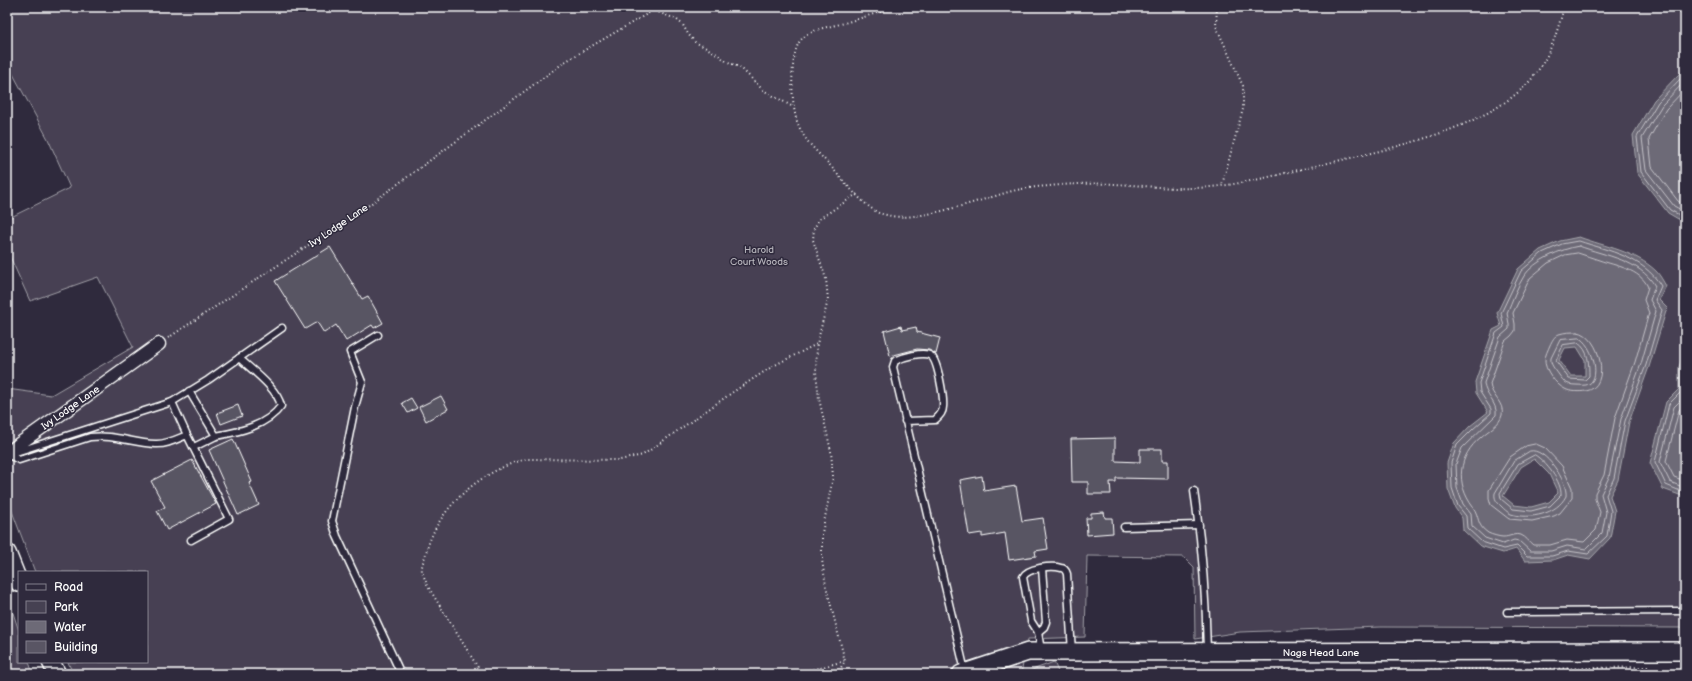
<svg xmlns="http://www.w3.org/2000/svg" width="1692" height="681" viewBox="0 0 1692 681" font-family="'Balsamiq Sans',sans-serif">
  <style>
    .green { fill: #464152; stroke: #a2a0a8 }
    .water { fill: #6d6a77; stroke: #a7a6ad; fill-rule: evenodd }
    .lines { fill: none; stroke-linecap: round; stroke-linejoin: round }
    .shore { stroke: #c5c3c9; stroke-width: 1 }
    .building { fill: #595564; stroke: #fff }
    .lane-casing { stroke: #fff; stroke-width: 9 }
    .street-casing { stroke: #fff; stroke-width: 15 }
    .secondary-casing { stroke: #fff; stroke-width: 20 }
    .path { stroke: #fff; stroke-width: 2; stroke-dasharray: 1 3; stroke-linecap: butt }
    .lane { stroke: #2f2a3d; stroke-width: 6 }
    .street { stroke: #2f2a3d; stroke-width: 12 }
    .secondary { stroke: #2f2a3d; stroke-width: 17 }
    .labels { text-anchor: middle; stroke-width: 3; stroke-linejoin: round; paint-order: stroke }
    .street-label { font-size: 10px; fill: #fff; stroke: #2f2a3d }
    .park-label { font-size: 10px; fill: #b5b3ba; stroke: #2f2a3d }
  </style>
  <rect width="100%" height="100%" fill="#2f2a3d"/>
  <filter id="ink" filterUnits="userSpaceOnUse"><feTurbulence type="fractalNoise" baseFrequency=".025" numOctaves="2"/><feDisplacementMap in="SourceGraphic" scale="8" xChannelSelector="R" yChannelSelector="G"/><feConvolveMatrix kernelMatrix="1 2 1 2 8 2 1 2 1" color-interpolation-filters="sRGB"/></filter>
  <g filter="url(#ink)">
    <g class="green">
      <polygon points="7,7 1685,7 1685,628 1381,627 1240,632 1195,639 1194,567 1184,557 1087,556 1085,637 1028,639 1021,674 73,674 68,662 147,662 147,572 35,572 7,498 7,389 51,395 133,347 98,277 30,301 7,250 7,219 70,188 48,139 7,63"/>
      <polygon points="7,595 19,631 19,662 29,662 33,674 7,674"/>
      <polygon points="1054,662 1059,674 1021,674"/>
    </g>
    <g class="water">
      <polygon points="1685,72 1685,223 1668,213 1637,173 1633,135 1654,100 1680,73"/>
      <path d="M1579 237C1606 247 1635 251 1656 271 1660 275 1663 281 1666 286L1659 300 1667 308 1649 367 1629 422 1618 480 1610 496 1615 511 1610 538 1590 559 1568 555 1553 560 1525 561 1516 549 1503 553 1480 546 1463 530 1462 518 1455 508 1448 489 1447 463 1454 443 1470 426 1488 412 1476 393 1475 382 1493 330 1501 326 1497 313 1518 269 1540 250 1560 241ZM1577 347 1585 360V376H1571L1559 360 1565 348ZM1534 459 1549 474 1558 493 1549 502 1531 507 1514 505 1503 496 1521 467Z"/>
      <polygon points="1685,350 1685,497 1663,489 1650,463 1666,402 1679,389 1679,367"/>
    </g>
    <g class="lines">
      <g class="shore">
        <polyline points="1685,76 1682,77 1658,102 1637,137 1641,172 1670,210 1685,218"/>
        <polyline points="1685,81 1662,105 1642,138 1646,170 1674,206 1685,212"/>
        <polyline points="1685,89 1666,109 1649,139 1652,167 1678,201 1685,206"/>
        <path d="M1579 241C1609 251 1644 257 1661 286L1655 300 1662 310 1646 365 1625 421 1614 478 1606 495 1611 511 1607 536 1588 554 1568 551 1552 556H1527L1517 546 1503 549 1482 542 1467 528 1466 516 1458 506 1452 488 1451 463 1457 445 1473 429 1491 413V409L1480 392 1479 383 1496 333 1504 327 1501 313 1521 271 1542 253 1562 244Z"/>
        <path d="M1579 246C1606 256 1640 260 1655 286L1650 300 1656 311 1641 364 1621 419 1609 477 1601 494 1606 512 1602 533 1586 549 1567 546 1551 551H1530L1519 541 1514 540 1503 544 1485 538 1472 526 1471 514 1463 504 1457 488 1456 464 1462 448 1496 415C1498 403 1485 396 1484 383L1500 337 1509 329V324L1507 313C1512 301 1517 287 1524 276 1535 260 1561 249 1579 246Z"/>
        <path d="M1578 253C1585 255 1592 258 1599 260 1616 266 1640 269 1648 287L1644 300 1649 313 1635 362 1615 418 1604 475 1595 493V499L1600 512 1596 530 1584 542 1567 540 1550 545H1533C1529 542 1526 537 1521 535 1514 533 1510 537 1503 537 1500 537 1492 535 1488 533 1476 525 1480 517 1473 507 1455 483 1458 456 1481 437 1488 430 1500 425 1502 415 1505 403 1491 396 1490 384L1505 341 1511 336 1515 331V324L1513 313 1530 278 1548 263 1565 255Z"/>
        <path d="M1578 332C1600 335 1612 387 1586 391 1580 392 1570 392 1565 389 1556 385 1544 369 1545 360 1545 355 1548 350 1550 345 1552 341 1554 336 1559 334 1565 332 1572 332 1578 332Z"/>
        <path d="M1579 338C1591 343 1602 376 1589 384 1585 386 1580 385 1576 385 1567 385 1564 382 1559 375 1555 369 1550 365 1551 358L1560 340Z"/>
        <path d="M1578 343C1589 350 1589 364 1589 376L1585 380 1569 379 1556 361 1563 345Z"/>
        <polyline points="1685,362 1683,367 1683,390 1669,404 1655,462 1666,485 1685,493"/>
        <polyline points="1685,396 1674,407 1660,462 1670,482 1685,488"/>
        <polyline points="1685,404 1679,410 1666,461 1674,477 1685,481"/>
        <polygon points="1536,444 1545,448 1562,466 1572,488 1572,498 1560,513 1554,516 1532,521 1509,519 1491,505 1489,498 1489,490 1510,457 1526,446"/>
        <path d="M1530 451C1545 447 1568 482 1566 496 1557 514 1530 520 1511 514 1507 512 1504 509 1501 506 1497 502 1494 499 1495 493L1514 461Z"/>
        <path d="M1535 455C1546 462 1562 482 1561 495L1550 506 1531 511 1513 509 1501 499 1500 493 1518 464Z"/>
      </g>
    </g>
    <g class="building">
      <polygon points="330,247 362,299 368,296 383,323 374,328 372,325 346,341 336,325 324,333 317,322 305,329 275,281"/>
      <polygon points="901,326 902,330 916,327 917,332 940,338 936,354 929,350 917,349 890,356 884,331"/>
      <polygon points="441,396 448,409 426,421 419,407"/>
      <polygon points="411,398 417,408 408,413 402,403"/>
      <polygon points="238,405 242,416 221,424 217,413"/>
      <polygon points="1115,438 1115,461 1140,462 1140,449 1162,449 1162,461 1168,461 1168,479 1116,478 1116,482 1110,482 1111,494 1088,494 1088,482 1072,482 1071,439"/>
      <polygon points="233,439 252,482 249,483 259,505 238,515 209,450"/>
      <polygon points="192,460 216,504 167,530 157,511 165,507 151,481"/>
      <polygon points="982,476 984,491 1016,486 1022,521 1043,518 1048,549 1035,551 1036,556 1009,560 1005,533 982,537 982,533 969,535 960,480"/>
      <polygon points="1104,512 1105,518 1112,518 1113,533 1087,535 1086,518 1091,518 1091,513"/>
    </g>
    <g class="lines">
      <g class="lane-casing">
        <g id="lane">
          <polyline points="378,335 350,352 362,382 355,407 332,521 337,536 401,674"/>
          <path d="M189 391 216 436C238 432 267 426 281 406 278 389 252 370 239 358"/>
          <polyline points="172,402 187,435"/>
          <path d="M905 421 935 420C939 416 943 413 943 407 944 398 938 361 931 356 923 351 903 357 895 361L893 367 965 671"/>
          <polyline points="194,447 216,436"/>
          <polyline points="13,453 172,402 208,380 282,328"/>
          <path d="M7 454 19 460 90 437C113 434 132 443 155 444 166 445 177 439 187 435L229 519 191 540"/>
          <path d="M1194 491C1202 545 1206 596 1207 651"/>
          <polyline points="1124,527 1199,525"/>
          <polyline points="1507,612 1685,611"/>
          <polyline points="1038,632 1044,627 1046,622 1042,568"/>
          <path d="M1041 651 1038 632 1031 621 1023 577C1027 568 1052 565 1061 568 1065 568 1066 571 1067 574L1072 652"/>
        </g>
      </g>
      <g class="street-casing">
        <polyline id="street" points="7,454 19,444 159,344"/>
      </g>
      <g class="secondary-casing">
        <g id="secondary">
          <polyline points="7,553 19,583"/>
          <polyline points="51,662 57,674"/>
          <polyline points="961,674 1028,652 1685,651"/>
        </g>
      </g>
      <g class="path">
        <path d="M896 7C879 12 862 18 844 23 831 27 810 28 800 41 789 56 791 108 798 124 800 129 803 135 806 139 812 147 820 155 828 163 839 176 862 204 877 212 880 214 883 214 887 215 914 223 974 202 1002 194 1017 189 1033 187 1049 186 1070 184 1092 183 1114 184 1140 185 1167 189 1194 188 1234 187 1276 175 1315 166 1379 151 1476 133 1524 87 1547 65 1556 37 1564 7"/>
        <polyline points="1217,7 1216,26 1243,86 1243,109 1222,185"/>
        <polyline points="655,11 676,19 683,25 688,34 695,42 714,52 726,61 741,68 763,90 793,107"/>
        <polyline points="168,338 369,205 566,61 654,10 674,7"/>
        <polyline points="7,532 9,539"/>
        <path d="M482 674 427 585C426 581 423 575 422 571 421 565 425 558 426 553 437 507 483 469 527 459L620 460 643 455 733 392 773 366 817 344"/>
        <polyline points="781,674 815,669 844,661"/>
        <polyline points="837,674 845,661 826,586 822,560 822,533 833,477 831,451 819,399 816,372 817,344 828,300 826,279 813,240 814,229 819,219 857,194"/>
        <polyline points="1187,674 1208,671 1542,669 1650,667"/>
      </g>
      <use href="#lane" class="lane"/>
      <use href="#street" class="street"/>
      <use href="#secondary" class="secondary"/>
    </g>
  </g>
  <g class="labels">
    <g class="street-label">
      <text transform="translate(338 225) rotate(-34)" y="4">Ivy Lodge Lane</text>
      <text transform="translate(70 407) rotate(-35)" y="4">Ivy Lodge Lane</text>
      <text x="1321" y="656">Nags Head Lane</text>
    </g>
    <g class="park-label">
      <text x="759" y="253">Harold<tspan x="759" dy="12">Court Woods</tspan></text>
    </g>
  </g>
  <rect width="1692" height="681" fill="none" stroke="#2f2a3d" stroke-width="24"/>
  <rect x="12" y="12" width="1668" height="657" fill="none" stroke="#fff" stroke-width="1.5" filter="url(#ink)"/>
  <rect x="18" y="571" width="130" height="92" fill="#2f2a3d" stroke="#827f8b"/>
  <rect x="26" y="584" width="20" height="6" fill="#2f2a3d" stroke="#827f8b"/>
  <text x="54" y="591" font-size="12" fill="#ffffff">Road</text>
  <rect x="26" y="601" width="20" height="12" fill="#464152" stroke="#827f8b"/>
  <text x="54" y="611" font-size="12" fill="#ffffff">Park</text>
  <rect x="26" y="621" width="20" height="12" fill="#6d6a77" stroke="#827f8b"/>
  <text x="54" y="631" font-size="12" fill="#ffffff">Water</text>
  <rect x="26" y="641" width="20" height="12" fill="#595564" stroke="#827f8b"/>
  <text x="54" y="651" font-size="12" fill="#ffffff">Building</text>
</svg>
